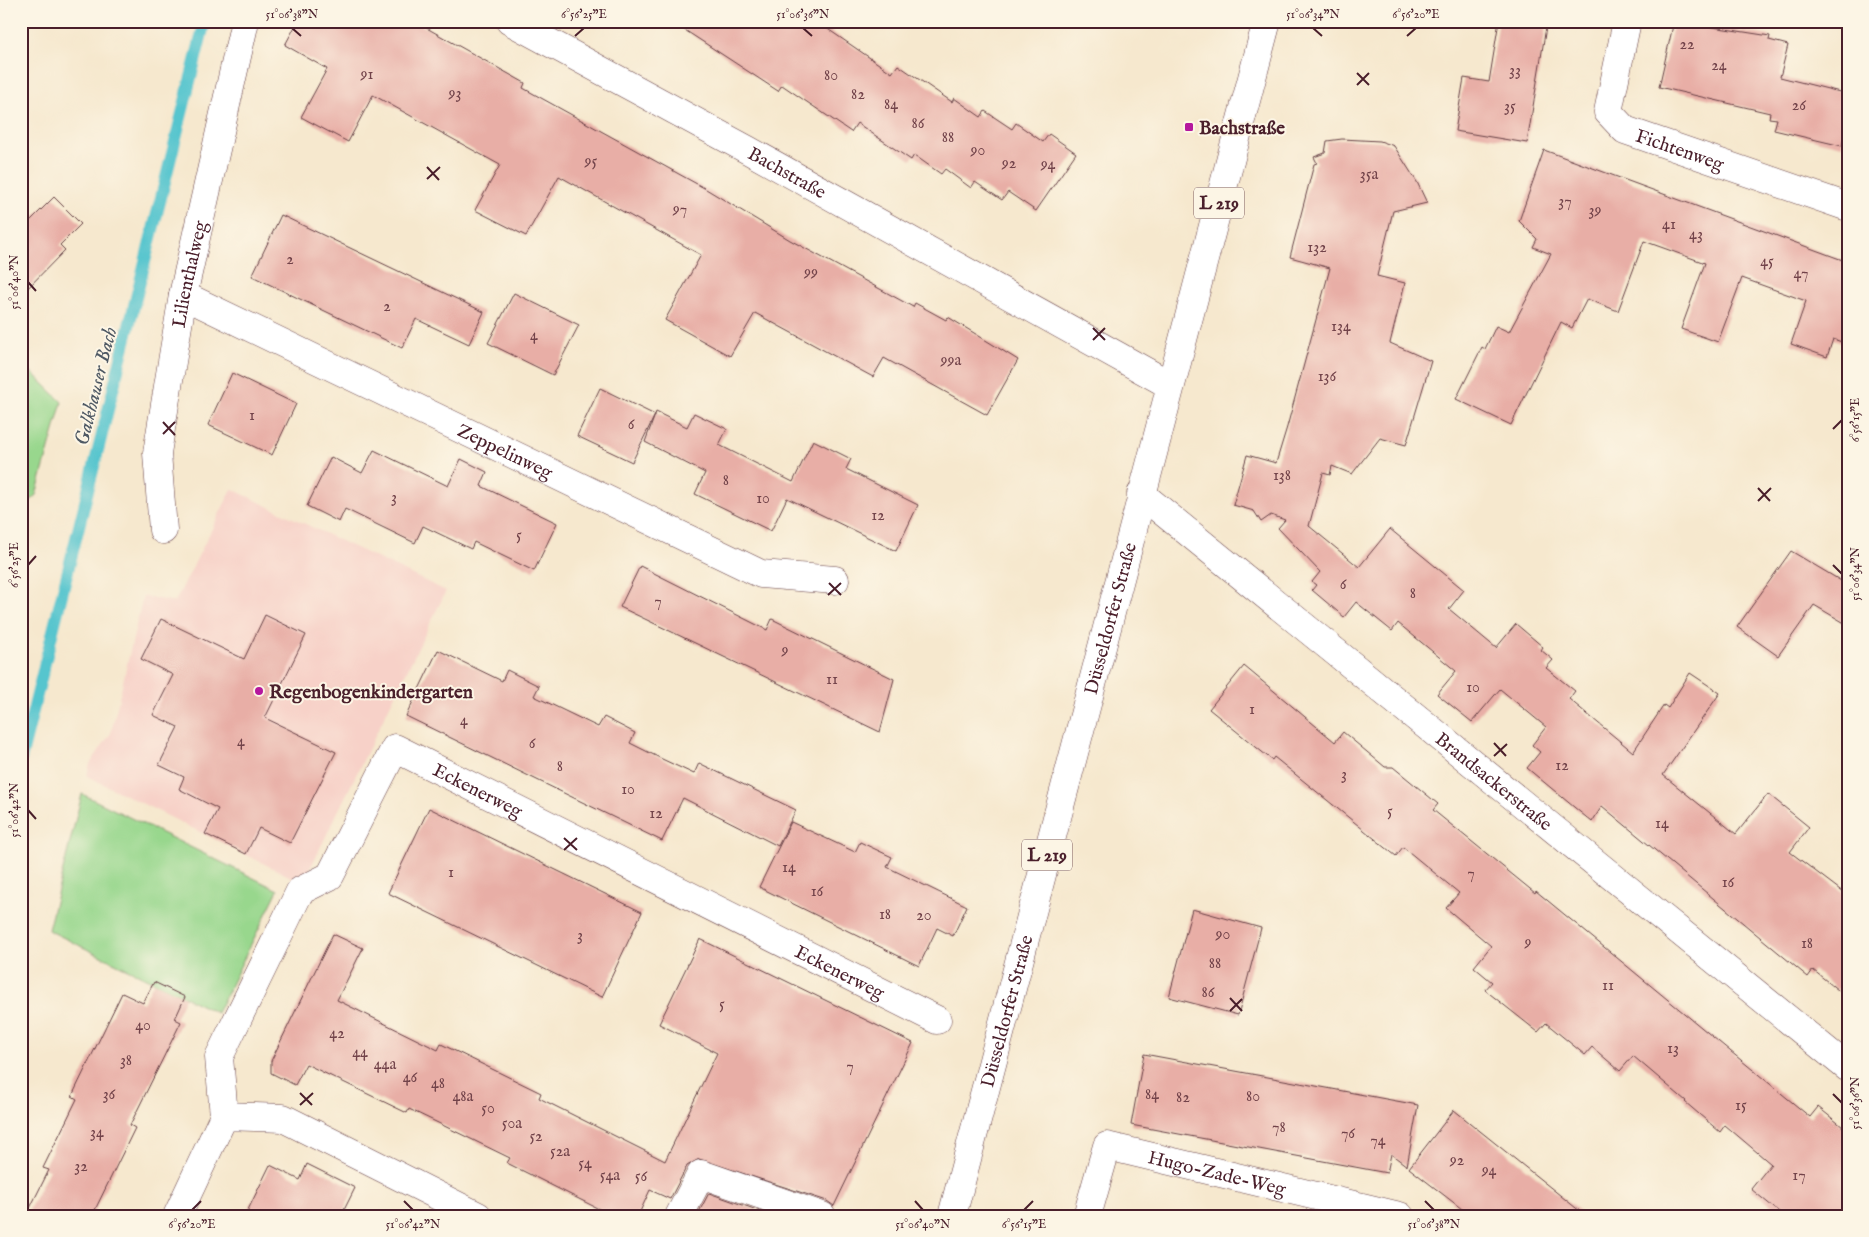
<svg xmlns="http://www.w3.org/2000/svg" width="1869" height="1237" viewBox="0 0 1869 1237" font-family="'IM FELL English',serif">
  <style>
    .built { fill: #f7d1c8 }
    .green { fill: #98d78d; stroke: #717b5c }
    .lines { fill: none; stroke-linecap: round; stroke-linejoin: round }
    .stream { stroke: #57c5ce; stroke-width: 12 }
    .building { fill: #e8aea6 }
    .minor-casing { stroke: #643d43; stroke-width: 29 }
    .major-casing { stroke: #643d43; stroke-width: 29 }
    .minor { stroke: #fff; stroke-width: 28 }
    .major { stroke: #fff; stroke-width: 28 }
    .ticks { fill: none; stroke: #4a1f2b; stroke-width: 2 }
    .poi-dot { fill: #b5179e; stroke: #fcf5e5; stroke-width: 2 }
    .labels { text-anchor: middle; stroke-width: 4; stroke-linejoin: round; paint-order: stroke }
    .number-label { font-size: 16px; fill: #72434a }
    .shield { fill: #fcf5e5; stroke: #7f5f63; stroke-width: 1 }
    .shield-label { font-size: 18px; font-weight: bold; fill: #4a1f2b }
    .poi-label { font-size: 19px; font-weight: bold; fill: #4a1f2b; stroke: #fcf5e5; text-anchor: start }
    .street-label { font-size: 19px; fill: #4a1f2b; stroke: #fcf5e5 }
    .water-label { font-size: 20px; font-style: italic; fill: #4f5964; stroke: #fcf5e5 }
    .neatline { fill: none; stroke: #4a1f2b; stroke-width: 2 }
    .ticks-label { font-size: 12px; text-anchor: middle; fill: #4a1f2b }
  </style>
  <rect width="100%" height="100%" fill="#fcf5e5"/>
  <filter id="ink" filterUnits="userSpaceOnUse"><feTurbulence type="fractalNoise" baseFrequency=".02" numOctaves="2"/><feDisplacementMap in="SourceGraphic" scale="10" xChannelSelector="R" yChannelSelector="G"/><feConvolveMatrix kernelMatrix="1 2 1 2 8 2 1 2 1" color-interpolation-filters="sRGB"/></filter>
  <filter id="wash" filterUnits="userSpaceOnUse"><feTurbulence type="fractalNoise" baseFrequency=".0096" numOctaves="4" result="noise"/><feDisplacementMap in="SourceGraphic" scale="20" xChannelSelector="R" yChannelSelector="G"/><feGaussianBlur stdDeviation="1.12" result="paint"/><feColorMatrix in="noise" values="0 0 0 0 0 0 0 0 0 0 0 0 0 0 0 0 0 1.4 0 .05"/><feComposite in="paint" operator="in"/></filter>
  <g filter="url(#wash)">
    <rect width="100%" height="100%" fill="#f6e8ce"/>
    <polygon class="built" points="232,489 446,591 303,883 87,776 90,764 111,733 143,596 175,602"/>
    <g class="green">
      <polygon points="21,362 62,402 36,495 21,511"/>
      <polygon points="82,794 278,890 217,1013 48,930"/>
    </g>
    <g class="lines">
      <polyline class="stream" points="21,759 205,21"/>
    </g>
    <g id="blocks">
      <g class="building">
        <polygon points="298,21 414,21 525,83 523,88 706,189 790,240 913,307 915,303 946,320 948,317 1018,360 987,415 884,358 873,377 755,313 730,356 665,320 701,255 559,176 526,236 475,210 500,165 373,95 348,142 301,117 327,69 285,45"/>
        <polygon points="671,21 816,21 892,73 898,65 952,102 954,98 981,117 985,111 1012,129 1016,123 1043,142 1049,134 1076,153 1036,211 1008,192 1002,200 975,182 971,188 945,169 941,174 914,155 911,160 857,123 851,132 782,85 778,91"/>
        <polygon points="1499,21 1547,21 1527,143 1455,131 1464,78 1489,82"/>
        <polygon points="1674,21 1770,36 1769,40 1788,45 1780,77 1848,94 1848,120 1842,146 1774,130 1777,119 1769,118 1770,113 1659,87"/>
        <polygon points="1342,139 1380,141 1394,146 1417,182 1427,203 1393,211 1377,276 1405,283 1390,343 1431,361 1406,445 1380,438 1352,474 1332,466 1330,475 1323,473 1309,526 1359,567 1390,529 1464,590 1449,609 1496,648 1516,624 1543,647 1541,650 1553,660 1546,668 1575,691 1569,699 1633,752 1664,705 1668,708 1690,673 1720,693 1663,775 1736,834 1768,794 1809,827 1790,852 1848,896 1848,998 1813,970 1808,977 1602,806 1592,822 1527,768 1540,752 1532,745 1546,727 1500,689 1472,722 1437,694 1456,671 1398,623 1392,631 1356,602 1344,617 1312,590 1316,585 1312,582 1320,572 1278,528 1285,520 1271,515 1261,522 1254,511 1233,505 1247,455 1276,463 1287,427 1330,268 1290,257 1314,164 1317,163 1314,157 1325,153 1327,141"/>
        <polygon points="1544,150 1848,262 1848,344 1833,339 1827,357 1791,344 1806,301 1742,278 1718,342 1681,329 1705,263 1644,241 1618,311 1587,299 1572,328 1561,322 1511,425 1456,399 1482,347 1485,349 1496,326 1509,332 1551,254 1533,247 1537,239 1519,221"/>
        <polygon points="54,197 81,224 60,245 65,250 21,295 21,230"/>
        <polygon points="281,215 484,312 469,344 416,319 402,348 252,276"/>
        <polygon points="514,293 579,325 553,375 488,343"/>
        <polygon points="232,373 296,404 272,455 208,425"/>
        <polygon points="600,388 655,415 656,412 687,427 694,413 727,429 719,445 793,482 813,440 851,459 846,469 918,505 896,551 787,498 771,531 695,494 705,473 645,442 655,415 632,462 577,436"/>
        <polygon points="374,450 448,486 461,459 487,472 481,486 557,523 534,571 474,542 471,549 423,526 415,543 345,509 339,522 307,506 331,457 362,473"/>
        <polygon points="1791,551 1848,585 1848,625 1814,605 1778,656 1737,627"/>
        <polygon points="640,566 767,630 772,619 894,679 880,732 620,607"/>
        <polygon points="265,615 306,635 265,718 336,752 290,843 259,828 246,854 205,834 218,809 179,789 184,777 159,765 178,727 153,715 173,675 141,659 161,619 244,659"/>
        <polygon points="438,650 502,681 507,670 539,686 534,696 598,727 604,717 635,733 630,743 662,759 694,774 699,763 796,810 778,846 683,798 662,841 406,716"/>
        <polygon points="1244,666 1335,742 1343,732 1385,767 1393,767 1438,804 1433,810 1535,893 1536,891 1810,1117 1818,1107 1848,1131 1848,1216 1784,1216 1751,1189 1771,1164 1725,1125 1720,1132 1685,1102 1686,1101 1633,1056 1620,1071 1592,1047 1585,1055 1546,1023 1538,1032 1485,990 1492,982 1474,967 1491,946 1446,908 1459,893 1403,847 1396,856 1274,757 1272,760 1209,709"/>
        <polygon points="429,808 642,912 602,997 388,893"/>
        <polygon points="791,822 855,852 860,842 892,857 887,867 967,906 953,936 937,928 919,966 759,887"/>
        <polygon points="1192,909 1261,928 1238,1015 1169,997"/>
        <polygon points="333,934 363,948 337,1000 438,1050 441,1044 541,1093 539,1098 665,1161 717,1053 659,1024 700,939 913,1043 834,1206 827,1201 699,1159 687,1166 670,1199 650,1190 638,1216 613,1216 507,1163 510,1158 434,1121 409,1109 407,1113 306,1064 295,1085 271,1073 271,1061"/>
        <polygon points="154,982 185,997 175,1019 181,1022 130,1125 135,1128 92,1216 26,1216 49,1170 43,1168 77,1099 72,1096 122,993 143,1003"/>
        <polygon points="1144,1054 1418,1105 1407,1166 1391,1154 1387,1173 1131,1125"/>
        <polygon points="1454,1110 1480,1131 1586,1216 1471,1216 1409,1168"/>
        <polygon points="307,1164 355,1188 341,1216 245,1216 270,1165 300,1180"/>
        <polygon points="709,1193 774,1216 707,1216 699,1212"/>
      </g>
    </g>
  </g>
  <g filter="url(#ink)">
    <use href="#blocks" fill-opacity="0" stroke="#643d43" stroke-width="1"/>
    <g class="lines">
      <g class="minor-casing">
        <g id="minor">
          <path id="s1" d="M510 21 748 150 1170 385"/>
          <path id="s2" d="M1627 21 1608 112 1625 130 1848 207"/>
          <path id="s3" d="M183 295 761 574 835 580"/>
          <path id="s4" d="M1141 494 1848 1068"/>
          <path id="s5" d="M163 530 157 453 183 295 245 21"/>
          <path id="s6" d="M224 1116 219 1057 300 891 330 876 395 748 937 1020"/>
          <polyline points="177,1216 224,1116 283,1118 478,1216"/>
          <polyline points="679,1216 701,1174 822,1216"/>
          <path id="s7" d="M1087 1216 1107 1146 1400 1216"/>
        </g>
      </g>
      <g class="major-casing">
        <g id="major">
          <path id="s8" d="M952 1216 1267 21"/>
        </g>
      </g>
      <use href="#minor" class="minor"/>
      <use href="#major" class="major"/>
    </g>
  </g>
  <path class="ticks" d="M292 28 301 36M803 28 812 36M1313 28 1322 36M575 36 584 28M1407 36 1416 28M1357 73 1369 85M1357 85 1369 73M427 167 439 180M427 179 440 167M28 282 36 291M1093 328 1105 340M1093 340 1105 328M163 422 175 435M1833 429 1842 420M163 434 175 422M1758 488 1770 501M1758 501 1771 488M28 565 36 556M1833 565 1842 574M829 583 841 595M828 595 841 583M1494 743 1506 756M1494 756 1507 744M28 810 36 819M564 838 577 850M564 850 577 838M1230 998 1242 1011M1230 1011 1242 999M300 1093 312 1105M1833 1094 1842 1103M300 1105 313 1093M404 1201 413 1210M915 1201 923 1210M1425 1201 1434 1210M192 1210 201 1201M1024 1210 1033 1201"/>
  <g class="poi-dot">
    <rect x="1184" y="122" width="10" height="10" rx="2.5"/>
    <circle cx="259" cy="691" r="5"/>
  </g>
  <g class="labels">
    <g class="number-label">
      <text x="1687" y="49">22</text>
      <text x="1719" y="70">24</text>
      <text x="1515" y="75">33</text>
      <text x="367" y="79">91</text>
      <text x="831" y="80">80</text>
      <text x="455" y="98">93</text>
      <text x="858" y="99">82</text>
      <text x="891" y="109">84</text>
      <text x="1799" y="110">26</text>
      <text x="1510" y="111">35</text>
      <text x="918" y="128">86</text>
      <text x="948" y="142">88</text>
      <text x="978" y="155">90</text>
      <text x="591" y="166">95</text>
      <text x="1009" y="168">92</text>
      <text x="1048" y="169">94</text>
      <text x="1369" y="179">35a</text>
      <text x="1565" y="206">37</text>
      <text x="680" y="214">97</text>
      <text x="1595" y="215">39</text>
      <text x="1669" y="229">41</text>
      <text x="1696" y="239">43</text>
      <text x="1317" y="252">132</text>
      <text x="290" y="264">2</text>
      <text x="1767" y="266">45</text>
      <text x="811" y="277">99</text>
      <text x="1801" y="278">47</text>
      <text x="387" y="311">2</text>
      <text x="1341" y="331">134</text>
      <text x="534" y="340">4</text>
      <text x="951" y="365">99a</text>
      <text x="1327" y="381">136</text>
      <text x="252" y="420">1</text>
      <text x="631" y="429">6</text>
      <text x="1282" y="480">138</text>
      <text x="726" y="485">8</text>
      <text x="394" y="502">3</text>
      <text x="763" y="503">10</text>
      <text x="878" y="520">12</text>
      <text x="519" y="540">5</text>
      <text x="1343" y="589">6</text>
      <text x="1413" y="598">8</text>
      <text x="658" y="606">7</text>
      <text x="785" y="655">9</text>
      <text x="832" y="684">11</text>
      <text x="1473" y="692">10</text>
      <text x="1252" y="714">1</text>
      <text x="464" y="725">4</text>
      <text x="241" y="746">4</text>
      <text x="532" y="748">6</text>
      <text x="1562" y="770">12</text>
      <text x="560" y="771">8</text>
      <text x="1344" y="779">3</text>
      <text x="628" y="794">10</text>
      <text x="1390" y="816">5</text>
      <text x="656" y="818">12</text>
      <text x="1662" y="828">14</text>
      <text x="789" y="872">14</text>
      <text x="451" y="877">1</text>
      <text x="1471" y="878">7</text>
      <text x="1728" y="887">16</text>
      <text x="817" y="896">16</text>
      <text x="885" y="919">18</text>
      <text x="924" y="920">20</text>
      <text x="1223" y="939">90</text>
      <text x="580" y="940">3</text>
      <text x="1528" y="947">9</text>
      <text x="1807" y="948">18</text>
      <text x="1215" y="968">88</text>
      <text x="1608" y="990">11</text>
      <text x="1208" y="997">86</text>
      <text x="722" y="1009">5</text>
      <text x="143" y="1030">40</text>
      <text x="337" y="1038">42</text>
      <text x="1673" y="1053">13</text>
      <text x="360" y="1057">44</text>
      <text x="126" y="1065">38</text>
      <text x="385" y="1069">44a</text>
      <text x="850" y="1071">7</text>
      <text x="410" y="1082">46</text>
      <text x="438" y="1088">48</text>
      <text x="109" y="1099">36</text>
      <text x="1152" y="1099">84</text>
      <text x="463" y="1101">48a</text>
      <text x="1253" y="1101">80</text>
      <text x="1183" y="1102">82</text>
      <text x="1741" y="1110">15</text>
      <text x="488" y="1113">50</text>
      <text x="512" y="1128">50a</text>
      <text x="1279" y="1132">78</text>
      <text x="97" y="1137">34</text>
      <text x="1348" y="1138">76</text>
      <text x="536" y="1141">52</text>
      <text x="1378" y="1145">74</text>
      <text x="560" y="1156">52a</text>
      <text x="1457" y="1165">92</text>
      <text x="585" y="1168">54</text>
      <text x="81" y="1171">32</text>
      <text x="1489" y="1175">94</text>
      <text x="610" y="1180">54a</text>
      <text x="1799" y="1180">17</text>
      <text x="641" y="1181">56</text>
    </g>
    <g class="shield">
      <rect x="1194" y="187.5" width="50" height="31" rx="4"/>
      <rect x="1022" y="839.5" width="50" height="31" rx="4"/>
    </g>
    <g class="shield-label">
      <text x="1219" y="209">L 219</text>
      <text x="1047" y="861">L 219</text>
    </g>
    <g class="poi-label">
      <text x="1199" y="134">Bachstraße</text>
      <text x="269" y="698">Regenbogenkindergarten</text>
    </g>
    <g class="street-label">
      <text dy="7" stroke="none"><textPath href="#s2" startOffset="176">Fichtenweg</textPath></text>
      <text dy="7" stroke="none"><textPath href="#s1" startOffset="316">Bachstraße</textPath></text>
      <text dy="7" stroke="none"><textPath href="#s5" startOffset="259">Lilienthalweg</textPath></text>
      <text dy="7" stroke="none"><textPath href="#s3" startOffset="358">Zeppelinweg</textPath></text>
      <text dy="7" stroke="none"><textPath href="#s8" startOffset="618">Düsseldorfer Straße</textPath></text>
      <text dy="7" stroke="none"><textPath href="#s4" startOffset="455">Brandsackerstraße</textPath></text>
      <text dy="7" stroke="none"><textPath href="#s6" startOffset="514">Eckenerweg</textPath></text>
      <text dy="7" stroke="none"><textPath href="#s6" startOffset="919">Eckenerweg</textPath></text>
      <text dy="7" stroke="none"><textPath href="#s8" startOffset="212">Düsseldorfer Straße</textPath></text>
      <text dy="7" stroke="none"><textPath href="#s7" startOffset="186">Hugo-Zade-Weg</textPath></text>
    </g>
    <g class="water-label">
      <text transform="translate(95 386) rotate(-76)" y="7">Galkhauser Bach</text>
    </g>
  </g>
  <rect width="1869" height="1237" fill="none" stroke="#fcf5e5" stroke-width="55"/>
  <rect x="28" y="28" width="1814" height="1182" class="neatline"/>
  <g class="ticks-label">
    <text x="292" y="18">51°06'38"N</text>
    <text x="584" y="18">6°56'25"E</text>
    <text x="803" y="18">51°06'36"N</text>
    <text x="1313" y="18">51°06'34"N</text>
    <text x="1416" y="18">6°56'20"E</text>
    <text transform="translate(14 282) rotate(-90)" y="4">51°06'40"N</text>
    <text transform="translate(1855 420) rotate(-90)" y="4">6°56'15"E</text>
    <text transform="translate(14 565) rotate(-90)" y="4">6°56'25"E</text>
    <text transform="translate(1855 574) rotate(-90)" y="4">51°06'34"N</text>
    <text transform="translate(14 810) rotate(-90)" y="4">51°06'42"N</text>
    <text transform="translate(1855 1103) rotate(-90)" y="4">51°06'36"N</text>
    <text x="192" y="1228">6°56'20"E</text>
    <text x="413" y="1228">51°06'42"N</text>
    <text x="923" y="1228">51°06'40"N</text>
    <text x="1024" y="1228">6°56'15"E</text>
    <text x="1434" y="1228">51°06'38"N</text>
  </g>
</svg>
